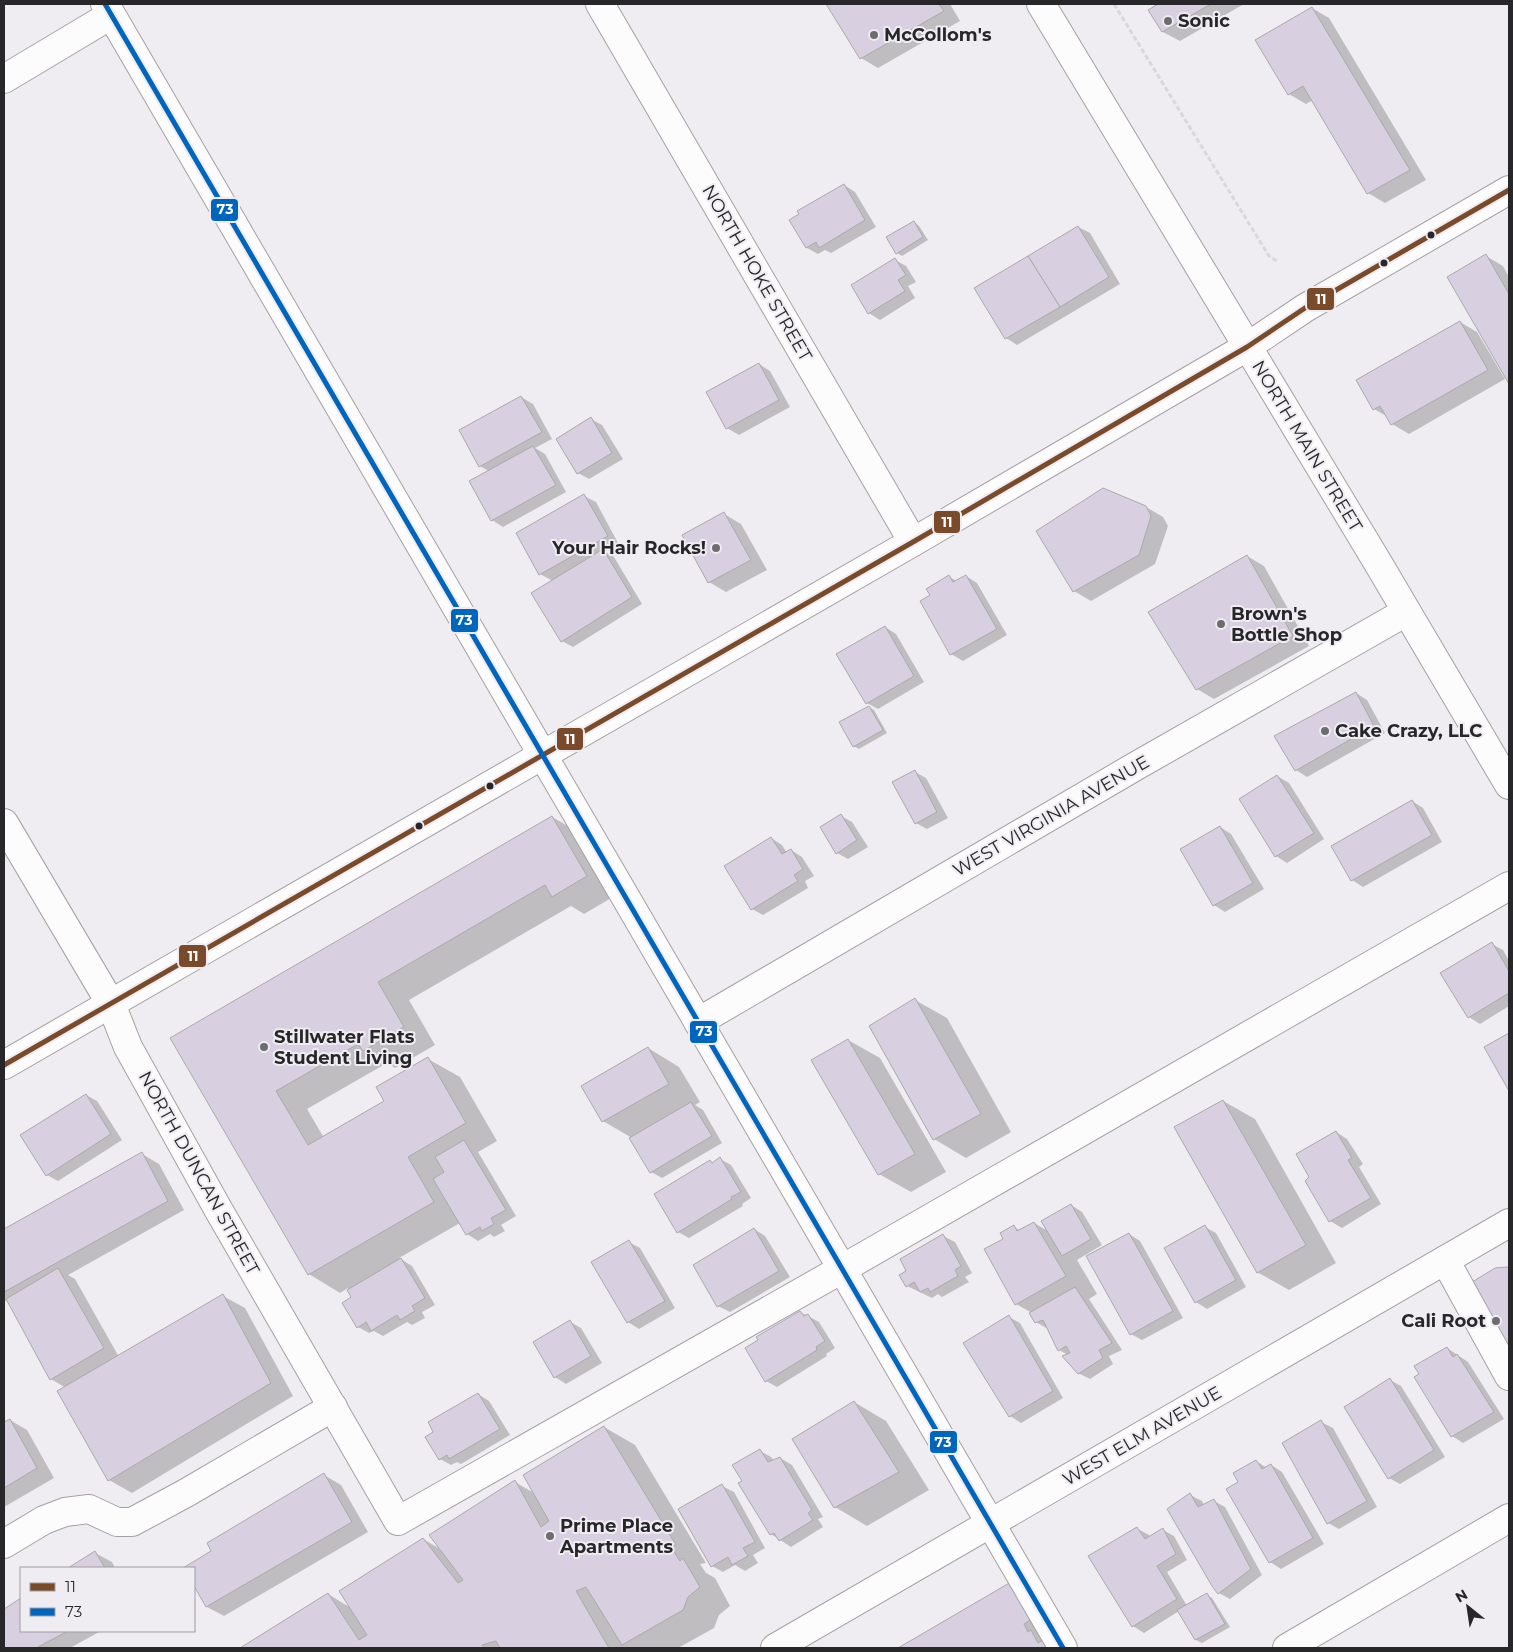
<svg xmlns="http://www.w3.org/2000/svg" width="1513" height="1652" viewBox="0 0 1513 1652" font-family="Montserrat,sans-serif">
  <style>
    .shadow { fill: #0003 }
    .building { fill: #d8cfe1; stroke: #aaa9ab }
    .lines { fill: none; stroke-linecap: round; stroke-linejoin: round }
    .minor-casing { stroke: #a3a1a4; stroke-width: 30 }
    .major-casing { stroke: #a3a1a4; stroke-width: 30 }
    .path { stroke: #d8d8d8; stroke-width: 3; stroke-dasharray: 5 2.5; stroke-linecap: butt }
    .minor { stroke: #fdfcfd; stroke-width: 28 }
    .major { stroke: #fdfcfd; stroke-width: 28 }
    .bus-1-casing { stroke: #efecf2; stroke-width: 9 }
    .bus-2-casing { stroke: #efecf2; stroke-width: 9 }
    .bus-1 { stroke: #7a4b2a; stroke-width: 5 }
    .bus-2 { stroke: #0065bd; stroke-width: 5 }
    .poi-dot { fill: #6d6c6e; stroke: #efecf2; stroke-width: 2 }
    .bus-dot { fill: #272628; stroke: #efecf2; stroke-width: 2 }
    .labels { text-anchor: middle; stroke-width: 4; stroke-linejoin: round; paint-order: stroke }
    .poi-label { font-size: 18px; font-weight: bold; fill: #272628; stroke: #efecf2; text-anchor: start }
    .street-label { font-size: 18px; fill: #272628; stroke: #efecf2 }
    .line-badge { stroke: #efecf2; stroke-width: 2 }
    .badge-label { font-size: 14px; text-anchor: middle; font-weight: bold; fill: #fff }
  </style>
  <rect width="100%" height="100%" fill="#efedf1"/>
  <g class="shadow">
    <polygon points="828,4 950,4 960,21 878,68 861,58"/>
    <polygon points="1161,4 1244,4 1180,41 1163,32 1150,10"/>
    <polygon points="1312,8 1329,18 1426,180 1385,203 1368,193 1313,100 1306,104 1289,94"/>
    <polygon points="844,185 855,192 876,227 831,253 825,250 818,254 807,248 791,221"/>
    <polygon points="914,222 919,226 928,240 902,256 897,253"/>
    <polygon points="1078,227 1090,233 1120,284 1017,345 1006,338"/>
    <polygon points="1486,256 1503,266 1509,277 1509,381 1448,277"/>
    <polygon points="895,260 906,266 916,282 908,286 915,298 880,320 869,313"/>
    <polygon points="1460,322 1477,332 1505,379 1409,434 1392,424 1388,417 1374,409"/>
    <polygon points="759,364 770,371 790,407 739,435 727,428 708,393"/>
    <polygon points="521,397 533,404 552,439 535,448 545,454 566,492 503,527 492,520 490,472 480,466"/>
    <polygon points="591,419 602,425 623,459 589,479 578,473"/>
    <polygon points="584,496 596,502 618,543 604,551 614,557 642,604 573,647 562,641 553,581 540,574"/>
    <polygon points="1146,507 1163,517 1168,526 1155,564 1091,601 1074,591"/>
    <polygon points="724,514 741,524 767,570 726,592 709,582"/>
    <polygon points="1247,556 1264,566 1309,646 1214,699 1197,689 1150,613"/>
    <polygon points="966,576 977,583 1007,635 963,661 951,654 921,601 932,595 949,577 957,581"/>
    <polygon points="885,627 896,634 924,682 878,709 867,703"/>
    <polygon points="1356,693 1367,700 1385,733 1307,777 1296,770"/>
    <polygon points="869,707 874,710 887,733 859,749 853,746"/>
    <polygon points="915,772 926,778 948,818 927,829 916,823"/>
    <polygon points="1277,776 1289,783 1324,839 1287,863 1276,856"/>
    <polygon points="1412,801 1423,808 1442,842 1363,887 1352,880 1332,846"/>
    <polygon points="841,816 852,822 868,847 848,859 837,853"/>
    <polygon points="552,817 584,835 618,894 584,914 571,906 409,1000 435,1045 395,1068 387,1063 307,1109 324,1138 386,1101 428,1059 460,1077 497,1141 478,1152 516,1216 501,1225 505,1231 494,1237 490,1234 478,1241 467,1234 460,1223 399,1258 412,1266 435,1305 422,1312 425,1318 412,1325 407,1322 383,1336 374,1331 369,1333 358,1327 353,1298 348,1288 340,1293 309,1274 171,1038"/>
    <polygon points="1220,827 1231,834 1264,889 1225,912 1214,905"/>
    <polygon points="771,838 782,845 787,853 791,850 802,857 814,876 805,881 808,888 763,915 752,909"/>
    <polygon points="1492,944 1503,950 1509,961 1509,1006 1480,1024 1469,1017 1442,974"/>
    <polygon points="915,1000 947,1018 1011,1132 966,1158 934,1139 871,1027"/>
    <polygon points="1509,1034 1509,1088 1486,1048"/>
    <polygon points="848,1040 880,1058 946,1172 911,1192 879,1174"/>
    <polygon points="648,1048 679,1067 700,1102 695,1105 703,1110 722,1143 662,1178 651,1172 632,1138 603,1121 583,1086"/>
    <polygon points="86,1095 97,1101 122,1140 58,1181 47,1175"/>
    <polygon points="1223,1101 1255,1119 1336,1263 1289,1290 1257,1272"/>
    <polygon points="1336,1132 1347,1139 1363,1164 1359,1167 1381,1204 1342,1228 1330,1221 1306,1181 1311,1178"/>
    <polygon points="142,1154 159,1164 184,1210 68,1275 75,1279 119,1357 223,1296 245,1308 293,1396 132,1493 109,1480 66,1388 51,1379 10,1303 4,1300 4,1230"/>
    <polygon points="720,1159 731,1165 751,1198 742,1204 743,1206 689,1238 678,1232 710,1162 713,1163"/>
    <polygon points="1071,1205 1082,1212 1102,1245 1077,1260 1097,1294 1089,1299 1122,1350 1109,1356 1113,1364 1090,1379 1078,1373 1068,1355 1059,1350 1048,1329 1036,1322 1032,1313 1016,1304 1005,1240 1014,1227 1021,1231 1034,1223 1048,1231"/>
    <polygon points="1205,1227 1216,1233 1246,1287 1207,1309 1196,1302"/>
    <polygon points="754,1229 765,1236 790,1277 730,1312 718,1306"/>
    <polygon points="1129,1234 1140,1241 1183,1318 1142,1340 1131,1334"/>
    <polygon points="943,1236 955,1242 972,1273 965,1277 969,1282 942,1297 938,1294 932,1298 907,1286 908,1271"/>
    <polygon points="629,1242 640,1248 675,1308 639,1329 628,1322"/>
    <polygon points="1506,1268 1509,1269 1509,1359"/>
    <polygon points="800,1312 819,1322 835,1348 826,1354 827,1356 777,1387 766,1381"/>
    <polygon points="1009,1317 1020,1323 1063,1398 1021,1423 1010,1416"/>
    <polygon points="570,1322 581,1328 602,1363 566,1384 555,1377"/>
    <polygon points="1447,1348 1468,1362 1504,1419 1463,1443 1452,1436"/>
    <polygon points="1390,1380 1401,1386 1445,1457 1400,1484 1389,1478"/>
    <polygon points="478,1394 489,1401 510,1435 461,1464 457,1462 451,1465 440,1459"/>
    <polygon points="854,1402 886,1421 929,1490 867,1526 835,1507"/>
    <polygon points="10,1420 27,1430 54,1478 4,1507 4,1423"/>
    <polygon points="1321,1422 1333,1428 1377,1507 1339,1529 1328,1523"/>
    <polygon points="604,1427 635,1445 706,1563 700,1564 706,1573 715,1578 730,1606 719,1615 714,1628 678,1648 242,1648 328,1594 351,1608 423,1539 442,1550 515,1482 534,1493"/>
    <polygon points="760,1451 771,1457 774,1461 780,1458 792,1465 823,1517 818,1519 823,1527 791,1547 771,1534 744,1481"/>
    <polygon points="1256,1461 1267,1468 1271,1465 1282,1472 1324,1544 1281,1569 1270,1562 1240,1482"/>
    <polygon points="324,1475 341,1485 368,1532 224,1616 207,1607 194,1584 194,1568 185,1568"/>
    <polygon points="722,1486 734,1492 765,1548 753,1555 758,1563 745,1571 735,1565 723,1572 712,1566"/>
    <polygon points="1190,1495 1202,1501 1204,1506 1214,1501 1225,1507 1262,1575 1230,1599 1219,1593"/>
    <polygon points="1138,1529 1149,1535 1150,1537 1163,1530 1174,1536 1187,1560 1167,1572 1187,1606 1207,1595 1212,1598 1230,1627 1202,1643 1196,1640 1179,1611 1144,1633 1133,1626"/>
    <polygon points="95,1553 112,1562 115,1568 70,1568"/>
    <polygon points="1011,1583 1060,1648 901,1648"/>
    <polygon points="21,1599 21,1631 101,1631 70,1648 4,1648 4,1610"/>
  </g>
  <g class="building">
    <polygon points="826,4 939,4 944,11 860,59"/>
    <polygon points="1158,4 1211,4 1162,32 1148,10"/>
    <polygon points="1312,7 1410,170 1367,194 1303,86 1288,95 1255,40"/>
    <polygon points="844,184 865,220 819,248 816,242 806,248 789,220 799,214 797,211"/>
    <polygon points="914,221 923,237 896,254 886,237"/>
    <polygon points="1078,226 1109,277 1060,307 1028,256"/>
    <polygon points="1486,254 1509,294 1509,384 1447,277"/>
    <polygon points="1028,256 1060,307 1005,339 974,288"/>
    <polygon points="895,258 906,275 898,280 905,291 868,314 851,285"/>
    <polygon points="1460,321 1488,370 1391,425 1380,406 1373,410 1356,380"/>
    <polygon points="759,363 779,400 726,429 706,392"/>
    <polygon points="521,396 542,432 479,467 459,430"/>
    <polygon points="591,417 612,453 577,474 556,439"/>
    <polygon points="533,446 556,485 491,521 469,481"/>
    <polygon points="1103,488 1146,506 1151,516 1139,555 1073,592 1036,531"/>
    <polygon points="584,494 608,536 539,575 516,533"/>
    <polygon points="724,512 751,560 708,583 682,535"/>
    <polygon points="603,549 632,597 561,642 531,593"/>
    <polygon points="1247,555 1293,636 1196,690 1148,612"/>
    <polygon points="949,575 953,582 966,575 997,629 950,655 920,601 930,595 926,589"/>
    <polygon points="885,626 914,676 866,704 836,654"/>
    <polygon points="1356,692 1374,726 1295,771 1274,736"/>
    <polygon points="869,706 883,730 853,747 839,722"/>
    <polygon points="915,770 937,812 915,824 892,782"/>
    <polygon points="1277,775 1314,833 1275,857 1239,799"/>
    <polygon points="1412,800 1432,835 1351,881 1331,846"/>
    <polygon points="841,814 857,840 836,854 820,827"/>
    <polygon points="552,816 587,876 552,897 545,885 378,982 404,1027 363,1051 358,1044 276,1091 308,1145 384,1101 376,1087 428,1057 466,1123 408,1157 434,1202 308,1275 170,1038"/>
    <polygon points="1220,826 1253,883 1213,906 1180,849"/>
    <polygon points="771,837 782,854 791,849 803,869 794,875 798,881 751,910 724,866"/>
    <polygon points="1492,942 1509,971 1509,993 1468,1018 1440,973"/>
    <polygon points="915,998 981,1114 933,1140 869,1026"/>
    <polygon points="1509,1033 1509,1091 1484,1047"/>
    <polygon points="848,1039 915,1154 878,1175 811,1060"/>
    <polygon points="648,1047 669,1084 602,1122 581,1086"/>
    <polygon points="86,1094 111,1134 46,1176 20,1135"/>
    <polygon points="1223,1100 1306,1245 1257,1273 1174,1127"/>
    <polygon points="691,1102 712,1136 650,1173 629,1138"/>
    <polygon points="1336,1131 1352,1158 1348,1160 1371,1198 1329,1222 1305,1181 1309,1177 1296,1154"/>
    <polygon points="464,1140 506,1210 491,1218 494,1224 482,1231 480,1227 466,1235 433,1179 444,1172 435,1157"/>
    <polygon points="142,1152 168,1201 4,1292 4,1229"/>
    <polygon points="720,1157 741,1192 731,1197 732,1199 677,1233 654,1194 710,1160 712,1163"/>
    <polygon points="1071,1204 1091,1239 1062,1256 1041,1221"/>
    <polygon points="1034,1222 1066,1276 1015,1305 984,1249 1003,1239 1000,1233 1014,1225 1017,1231"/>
    <polygon points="1205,1225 1236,1280 1195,1303 1164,1248"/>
    <polygon points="754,1228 779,1271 717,1307 693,1265"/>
    <polygon points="1129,1233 1173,1311 1130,1335 1086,1256"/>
    <polygon points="943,1234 961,1266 955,1270 958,1276 930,1292 928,1288 920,1292 914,1282 906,1287 899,1275 906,1271 900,1259"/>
    <polygon points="629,1240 665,1301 627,1323 591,1262"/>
    <polygon points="401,1258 425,1298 412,1306 415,1311 400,1320 397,1315 371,1331 366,1322 357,1328 342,1303 351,1297 347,1290"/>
    <polygon points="1507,1267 1509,1268 1509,1354 1464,1287 1495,1268"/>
    <polygon points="58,1268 104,1348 50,1380 6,1299"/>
    <polygon points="1075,1287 1112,1343 1099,1350 1103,1358 1078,1374 1062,1356 1070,1353 1066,1346 1058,1351 1043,1320 1035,1323 1029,1313"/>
    <polygon points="223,1294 271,1383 108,1481 57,1391"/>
    <polygon points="800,1311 804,1316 808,1314 825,1341 816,1347 817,1350 765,1382 745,1348 758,1340 756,1337"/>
    <polygon points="1009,1315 1053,1391 1009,1417 963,1343"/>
    <polygon points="570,1320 591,1356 554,1378 533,1342"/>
    <polygon points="1447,1347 1453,1357 1457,1354 1494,1412 1451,1437 1414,1377 1419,1374 1414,1366"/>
    <polygon points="1390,1378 1434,1450 1388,1479 1344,1407"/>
    <polygon points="478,1393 500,1429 449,1459 447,1455 439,1460 425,1437 433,1432 428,1422"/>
    <polygon points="854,1401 899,1472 834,1508 792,1439"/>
    <polygon points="10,1419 37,1468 4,1488 4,1422"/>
    <polygon points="1321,1420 1367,1501 1327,1524 1282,1443"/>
    <polygon points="604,1426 676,1545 670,1546 680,1561 683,1558 700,1587 688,1597 683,1610 622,1645 586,1587 576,1591 609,1648 500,1648 496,1641 482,1645 484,1648 240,1648 328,1593 359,1640 367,1635 339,1591 423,1538 458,1583 463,1580 429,1535 515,1480 541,1527 549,1521 523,1475"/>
    <polygon points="760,1449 768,1462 780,1457 812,1510 808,1513 813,1520 779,1541 774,1533 770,1535 738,1483 742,1481 732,1465"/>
    <polygon points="1256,1460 1262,1469 1271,1464 1313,1538 1269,1563 1226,1489 1238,1482 1233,1473"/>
    <polygon points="324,1473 352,1522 206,1607 194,1586 194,1568 183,1568 211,1551 207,1543"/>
    <polygon points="722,1484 755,1542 743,1548 748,1556 732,1565 728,1557 711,1567 678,1509"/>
    <polygon points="1190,1493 1198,1507 1214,1499 1251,1569 1218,1594 1212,1586 1167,1509"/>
    <polygon points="1137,1527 1145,1539 1163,1528 1176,1554 1157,1566 1177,1599 1132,1627 1088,1556"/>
    <polygon points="95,1551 105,1568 68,1568"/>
    <polygon points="1011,1582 1032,1619 1024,1624 1028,1632 1031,1630 1038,1643 1045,1639 1050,1648 898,1648"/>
    <polygon points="1207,1593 1225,1624 1195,1640 1177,1610"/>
    <polygon points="21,1598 21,1631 68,1631 36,1648 4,1648 4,1609"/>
  </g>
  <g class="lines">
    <g class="minor-casing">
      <g id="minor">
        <polyline points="105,4 1063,1648"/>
        <polyline points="600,4 913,542"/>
        <polyline points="4,79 111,15"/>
        <polyline points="4,823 111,1004 128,1047 218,1209 398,1521 842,1269 1509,886"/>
        <polyline points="698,1022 1136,766 1406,612"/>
        <polyline points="4,1065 913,542 1247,347 1305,308 1509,190"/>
        <polyline points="1445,1260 1509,1376"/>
        <polyline points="4,1544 44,1520 65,1512 89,1509 117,1522 132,1522 186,1493 333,1407"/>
        <polyline points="775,1648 1509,1223"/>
        <polyline points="1287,1648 1509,1518"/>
      </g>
    </g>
    <g class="major-casing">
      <polyline id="major" points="1041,4 1378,563 1509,785"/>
    </g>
    <polyline class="path" points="1114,4 1269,256 1278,262"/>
    <use href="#minor" class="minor"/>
    <use href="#major" class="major"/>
    <g class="bus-1-casing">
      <polyline id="bus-1" points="4,1065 913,542 1247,347 1305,308 1509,190"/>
    </g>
    <g class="bus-2-casing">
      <polyline id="bus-2" points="105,4 1063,1648"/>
    </g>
    <use href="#bus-1" class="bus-1"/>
    <use href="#bus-2" class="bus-2"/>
  </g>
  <g class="poi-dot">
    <circle cx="1168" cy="21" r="5"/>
    <circle cx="874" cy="35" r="5"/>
    <circle cx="716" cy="548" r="5"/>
    <circle cx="1221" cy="624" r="5"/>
    <circle cx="1325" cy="731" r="5"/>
    <circle cx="264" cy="1047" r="5"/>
    <circle cx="1496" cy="1321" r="5"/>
    <circle cx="550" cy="1536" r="5"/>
  </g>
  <g class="bus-dot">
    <circle cx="1431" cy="235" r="4.5"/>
    <circle cx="1384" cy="263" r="4.5"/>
    <circle cx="490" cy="786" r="4.5"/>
    <circle cx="419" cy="826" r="4.5"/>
  </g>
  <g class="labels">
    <g class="poi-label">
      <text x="1178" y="27">Sonic</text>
      <text x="884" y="41">McCollom's</text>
      <text x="706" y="554" text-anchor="end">Your Hair Rocks!</text>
      <text x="1231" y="620">Brown's<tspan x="1231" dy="21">Bottle Shop</tspan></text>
      <text x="1335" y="737">Cake Crazy, LLC</text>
      <text x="274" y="1043">Stillwater Flats<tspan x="274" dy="21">Student Living</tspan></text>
      <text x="1486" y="1327" text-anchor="end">Cali Root</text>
      <text x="560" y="1532">Prime Place<tspan x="560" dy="21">Apartments</tspan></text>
    </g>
    <g class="street-label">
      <text transform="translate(757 273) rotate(60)" y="6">NORTH HOKE STREET</text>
      <text transform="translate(1307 446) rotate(59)" y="6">NORTH MAIN STREET</text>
      <text transform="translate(1051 816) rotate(-30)" y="6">WEST VIRGINIA AVENUE</text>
      <text transform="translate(199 1173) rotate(61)" y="6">NORTH DUNCAN STREET</text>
      <text transform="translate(1142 1436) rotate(-30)" y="6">WEST ELM AVENUE</text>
    </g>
  </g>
  <g class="line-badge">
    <rect x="210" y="198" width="29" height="24" rx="5" fill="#0065bd"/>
    <rect x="1306" y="287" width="29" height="24" rx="5" fill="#7a4b2a"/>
    <rect x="933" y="510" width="28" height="24" rx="5" fill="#7a4b2a"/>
    <rect x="450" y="608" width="29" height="25" rx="5" fill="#0065bd"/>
    <rect x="556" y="727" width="28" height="24" rx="5" fill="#7a4b2a"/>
    <rect x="178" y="944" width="29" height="24" rx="5" fill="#7a4b2a"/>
    <rect x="689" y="1020" width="29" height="24" rx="5" fill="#0065bd"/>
    <rect x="929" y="1430" width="29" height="24" rx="5" fill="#0065bd"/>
  </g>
  <g class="badge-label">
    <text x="225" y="214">73</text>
    <text x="1321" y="304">11</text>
    <text x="947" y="527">11</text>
    <text x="464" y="625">73</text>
    <text x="570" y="744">11</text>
    <text x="193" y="961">11</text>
    <text x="704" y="1036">73</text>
    <text x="943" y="1447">73</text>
  </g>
  <rect width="1513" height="1652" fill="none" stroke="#272628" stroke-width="10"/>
  <rect x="20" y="1567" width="175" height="65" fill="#efecf2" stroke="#9f9da1"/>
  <rect x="30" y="1583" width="25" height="8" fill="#7a4b2a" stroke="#9f9da1"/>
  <text x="65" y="1592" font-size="15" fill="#272628">11</text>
  <rect x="30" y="1608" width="25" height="8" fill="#0065bd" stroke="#9f9da1"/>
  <text x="65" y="1617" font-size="15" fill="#272628">73</text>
  <g transform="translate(1468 1607) rotate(330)" stroke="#efecf2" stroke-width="4" paint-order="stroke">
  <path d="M0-4L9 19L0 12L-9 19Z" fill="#272628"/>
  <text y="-8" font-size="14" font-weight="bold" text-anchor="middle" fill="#272628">N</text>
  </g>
</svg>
